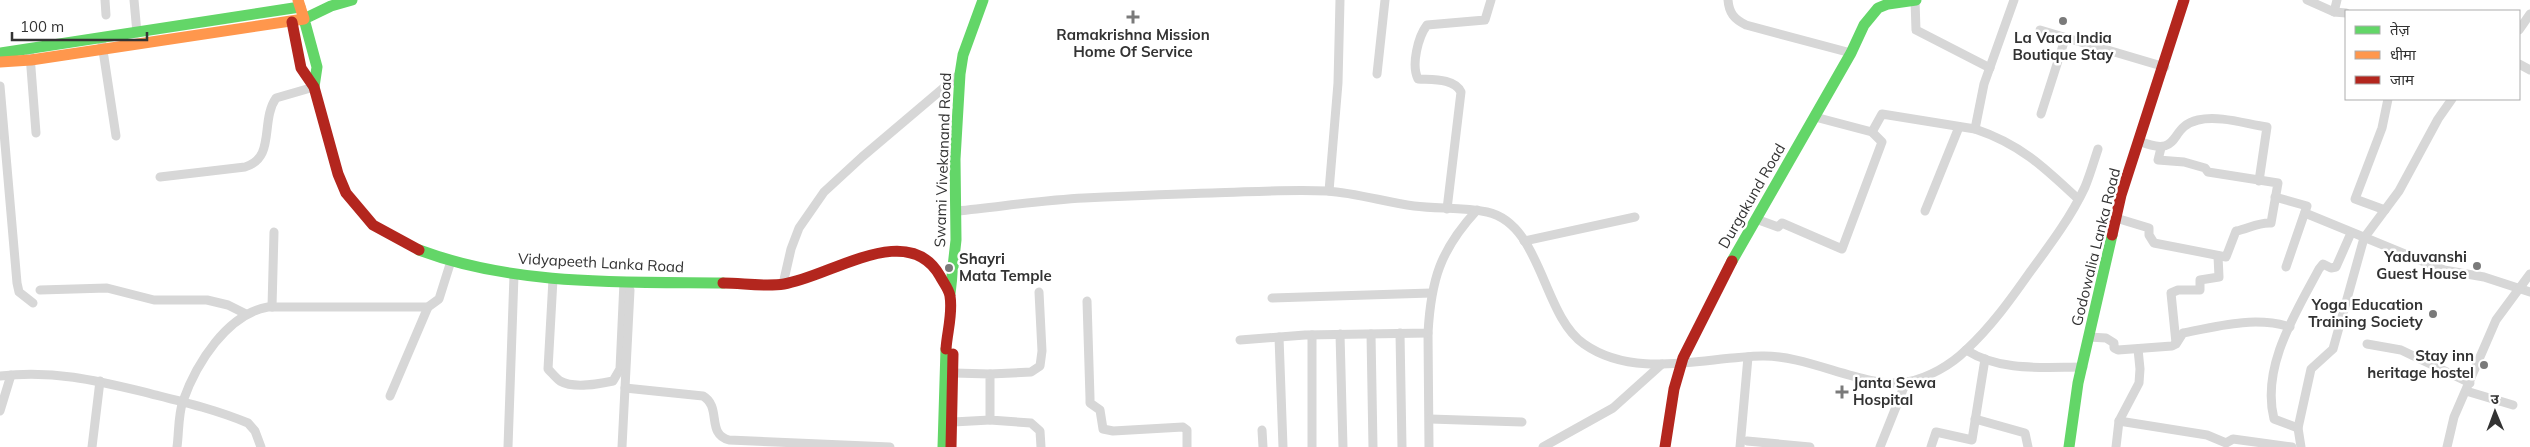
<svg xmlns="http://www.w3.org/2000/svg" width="2530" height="447" viewBox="0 0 2530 447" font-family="Mulish,'Noto Sans Devanagari',sans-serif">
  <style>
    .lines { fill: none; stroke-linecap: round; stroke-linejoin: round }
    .street { stroke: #d7d7d7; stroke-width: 9 }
    .fast { stroke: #63d668; stroke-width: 11 }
    .slow { stroke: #ff974d; stroke-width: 11 }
    .jam { stroke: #b3261e; stroke-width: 11 }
    .poi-dot { fill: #7a7a7a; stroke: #fff; stroke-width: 2 }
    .labels { text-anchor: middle; stroke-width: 5; stroke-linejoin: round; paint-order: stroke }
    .poi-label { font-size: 15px; font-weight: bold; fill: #333; stroke: #fff; text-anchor: end }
    .street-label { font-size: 15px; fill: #333; stroke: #fff }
  </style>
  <rect width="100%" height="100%" fill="#fff"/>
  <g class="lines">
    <g class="street">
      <polyline points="105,0 106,15"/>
      <polyline points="134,0 137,33"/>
      <path d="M1728 0C1729 13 1734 19 1746 25L1851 53"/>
      <polyline points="1915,0 1916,30 1990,68"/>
      <path d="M2014 0 1984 84 1975 129C2020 144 2044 167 2078 199"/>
      <polyline points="2307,0 2334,12 2346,13"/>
      <polyline points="2334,12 2337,0"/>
      <polyline points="2040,30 2165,67"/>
      <polyline points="2519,30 2530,14"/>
      <polyline points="102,44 116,136"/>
      <polyline points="30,55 36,133"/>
      <polyline points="2519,64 2530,70"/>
      <polyline points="1377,74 1385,0"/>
      <polyline points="0,86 17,283 19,292 33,303"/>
      <polyline points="2041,114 2065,39"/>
      <polyline points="1872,132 1882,114 1975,129"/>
      <path d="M2139 141C2183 159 2167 127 2198 120 2219 115 2246 124 2267 127L2259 181"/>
      <path d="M160 177 245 167C276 158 260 121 276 98L314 87"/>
      <polyline points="1329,191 1338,83 1340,0"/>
      <polyline points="2275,197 2307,206 2286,267"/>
      <path d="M1447 209 1461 92C1454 78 1432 80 1418 79 1411 65 1418 37 1427 25L1485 20 1491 0"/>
      <polyline points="2385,210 2355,199 2382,128 2388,99"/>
      <path d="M957 211C999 207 1042 200 1084 198 1127 196 1170 194 1212 193 1250 192 1289 189 1327 191 1356 193 1385 202 1414 206 1438 209 1463 207 1487 212 1542 224 1542 315 1584 344 1635 380 1704 357 1762 356 1810 355 1864 389 1907 382 1928 378 1951 365 1966 350 1991 327 2011 299 2030 272 2050 245 2071 217 2085 187 2090 175 2094 161 2098 149"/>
      <polyline points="1925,211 1959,127"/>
      <polyline points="2305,213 2444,270 2484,277 2530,292"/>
      <path d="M2116 218 2149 228V235L2154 243 2226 257 2236 231C2248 229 2258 222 2271 223L2278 183 2208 172 2205 168 2184 162 2158 160 2161 148"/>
      <polyline points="1756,219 1778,227 1782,223 1842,249 1882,142 1872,132 1815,117"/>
      <polyline points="1524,241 1635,217"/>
      <path d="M553 279 548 369C552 373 556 378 560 381 574 389 599 384 613 381L620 369 624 282"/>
      <polyline points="783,284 791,249 799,228 824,192 862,157 960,74"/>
      <polyline points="40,290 107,288 154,300 207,300 228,305 246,314"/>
      <polyline points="1272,298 1431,293"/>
      <polyline points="1087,301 1090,398 1090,403 1100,410 1103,429 1113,431 1183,427 1187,430 1187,447"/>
      <polyline points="272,307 274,232"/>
      <polyline points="1400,333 1402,447"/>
      <polyline points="1428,333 1429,447"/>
      <polyline points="1340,334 1343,447"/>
      <polyline points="1371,334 1373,447"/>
      <polyline points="1312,335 1312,447"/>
      <polyline points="1279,337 1283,447"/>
      <path d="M2089 337 2106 338 2114 343V348L2118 350 2172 346 2176 344 2183 333C2218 326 2255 316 2290 327"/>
      <path d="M1240 340 1305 335 1428 333C1431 280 1440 250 1477 210"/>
      <polyline points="2176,343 2171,293 2178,290 2200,290 2200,280 2219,277 2218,256"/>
      <polyline points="2367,344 2401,350 2470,383"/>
      <path d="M1966 350C2001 372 2043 367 2083 367"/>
      <polyline points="954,373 990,374 990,420 1031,423 1040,431 1041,447"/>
      <polyline points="990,374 1031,372 1040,366 1042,351 1039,292"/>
      <path d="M0 376C57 370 98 381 152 394 184 402 217 410 248 423L255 431 261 447"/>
      <path d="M625 388 703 396C722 407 706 434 729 440L890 447"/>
      <polyline points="2466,391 2513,405"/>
      <polyline points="390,396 428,307"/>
      <polyline points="0,411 11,375"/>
      <polyline points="1430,419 1522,422"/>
      <polyline points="1975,419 2025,433 2028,447"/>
      <polyline points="2119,421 2207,435 2226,443 2233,439 2292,447"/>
      <polyline points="953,422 990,420"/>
      <path d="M2298 428 2274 419C2261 367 2295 314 2319 269L2323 264 2331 268 2336 267 2351 233"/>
      <polyline points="1262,430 1263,447"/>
      <polyline points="1747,441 1810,447"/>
      <polyline points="92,447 100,381"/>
      <path d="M177 447C179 433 178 415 183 401 196 364 227 314 268 307H428L439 299 451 261"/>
      <polyline points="508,447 514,275"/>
      <polyline points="622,447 630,290"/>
      <polyline points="1543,447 1613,408 1662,364"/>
      <polyline points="1740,447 1748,357"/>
      <polyline points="1880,447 1906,382"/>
      <polyline points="1931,447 1936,432 1972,440 1985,359"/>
      <polyline points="2116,447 2119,421 2139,383 2140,369 2138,349"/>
      <polyline points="2301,447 2298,428 2311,369 2333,349 2364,238 2399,191 2438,119 2452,99"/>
      <polyline points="2447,447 2454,417 2496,320 2530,274"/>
    </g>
    <g class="fast">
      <polyline points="0,53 300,7"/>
      <polyline points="314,87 317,67 304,19 331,6 352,0"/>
      <path d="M419 250C516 286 621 282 723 283"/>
      <polyline points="1732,261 1851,53 1864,25 1878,8 1888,4 1916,0"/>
      <polyline points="950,294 956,240 955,159 960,74 963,55 983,0"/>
      <polyline points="943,447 946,349"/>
      <polyline points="2069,447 2078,383 2112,235"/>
    </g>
    <polyline class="slow" points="0,62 31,60 304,19 298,0"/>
    <g class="jam">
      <polyline points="292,22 301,68 314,87 338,174 346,193 373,225 419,250"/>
      <polyline points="2112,235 2121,195 2184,0"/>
      <path d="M723 283C742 283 764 287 784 284 830 277 908 219 940 276 943 282 949 289 950 296 953 314 947 332 946 349"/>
      <polyline points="951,447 953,354"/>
      <polyline points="1665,447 1674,389 1683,358 1732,261"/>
    </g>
  </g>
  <g class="poi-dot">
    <path d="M1130.5 9.5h5v5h5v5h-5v5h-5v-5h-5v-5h5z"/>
    <circle cx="2063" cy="21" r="5"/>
    <circle cx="2477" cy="266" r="5"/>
    <circle cx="949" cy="268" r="5"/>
    <circle cx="2433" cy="314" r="5"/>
    <circle cx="2484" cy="365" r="5"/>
    <path d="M1839.5 384.5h5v5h5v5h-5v5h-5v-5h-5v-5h5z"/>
  </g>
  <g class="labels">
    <g class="poi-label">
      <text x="1133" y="40" text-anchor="middle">Ramakrishna Mission<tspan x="1133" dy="17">Home Of Service</tspan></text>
      <text x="2063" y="43" text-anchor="middle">La Vaca India<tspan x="2063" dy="17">Boutique Stay</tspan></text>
      <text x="2467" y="262">Yaduvanshi<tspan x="2467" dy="17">Guest House</tspan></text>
      <text x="959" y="264" text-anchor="start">Shayri<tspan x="959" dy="17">Mata Temple</tspan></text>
      <text x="2423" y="310">Yoga Education<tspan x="2423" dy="17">Training Society</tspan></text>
      <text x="2474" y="361">Stay inn<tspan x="2474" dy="17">heritage hostel</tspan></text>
      <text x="1853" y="388" text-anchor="start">Janta Sewa<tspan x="1853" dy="17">Hospital</tspan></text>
    </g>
    <g class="street-label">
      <text transform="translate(943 160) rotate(-88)" y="5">Swami Vivekanand Road</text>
      <text transform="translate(1752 196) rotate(-60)" y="5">Durgakund Road</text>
      <text transform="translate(2096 247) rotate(-76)" y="5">Godowalia Lanka Road</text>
      <text transform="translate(601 263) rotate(3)" y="5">Vidyapeeth Lanka Road</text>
    </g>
  </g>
  <rect x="2345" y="10" width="175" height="90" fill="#ffffff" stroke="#adadad"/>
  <rect x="2355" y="26" width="25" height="8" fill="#63d668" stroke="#adadad"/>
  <text x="2390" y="35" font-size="15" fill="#333333">तेज़</text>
  <rect x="2355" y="51" width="25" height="8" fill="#ff974d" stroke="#adadad"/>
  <text x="2390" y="60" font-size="15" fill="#333333">धीमा</text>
  <rect x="2355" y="76" width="25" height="8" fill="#b3261e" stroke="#adadad"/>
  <text x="2390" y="85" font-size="15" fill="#333333">जाम</text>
  <g transform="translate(2495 412) rotate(359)" stroke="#ffffff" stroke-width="4" paint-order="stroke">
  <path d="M0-4L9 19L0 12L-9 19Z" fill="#333333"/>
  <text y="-8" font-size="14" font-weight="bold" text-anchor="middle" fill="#333333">उ</text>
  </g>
  <path d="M12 32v8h135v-8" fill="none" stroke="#333333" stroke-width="2.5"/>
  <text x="20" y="32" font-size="15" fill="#333333" stroke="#ffffff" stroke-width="4" paint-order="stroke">100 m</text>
</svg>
